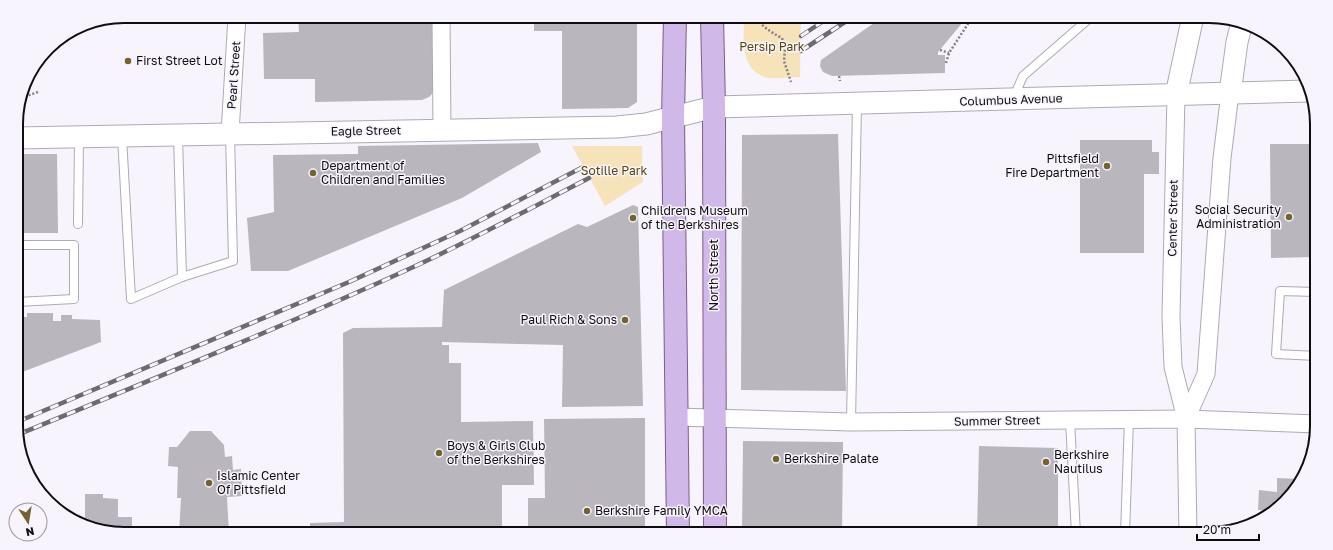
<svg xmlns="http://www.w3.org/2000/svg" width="1333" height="550" viewBox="0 0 1333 550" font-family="'Golos Text',sans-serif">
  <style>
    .green { fill: #f6e3ba }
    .building { fill: #b9b6be }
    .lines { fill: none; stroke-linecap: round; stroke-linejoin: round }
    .service-casing { stroke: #aeaab2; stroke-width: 10 }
    .minor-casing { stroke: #aeaab2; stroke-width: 19 }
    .tertiary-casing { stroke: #aeaab2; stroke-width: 23 }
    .primary-casing { stroke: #785e92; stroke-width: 24 }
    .path { stroke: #848187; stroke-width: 2.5; stroke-dasharray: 2 2; stroke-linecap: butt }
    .service { stroke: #fff; stroke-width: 8 }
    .minor { stroke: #fff; stroke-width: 17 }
    .tertiary { stroke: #fff; stroke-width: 21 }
    .primary { stroke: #d0b8e8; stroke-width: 22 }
    .rail-casing { stroke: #6e6b70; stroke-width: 4.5 }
    .rail { stroke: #f8f4fd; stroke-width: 3; stroke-dasharray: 9; stroke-linecap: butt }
    .poi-dot { fill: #766231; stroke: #f8f4fd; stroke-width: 1.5 }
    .labels { text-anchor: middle; stroke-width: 3; stroke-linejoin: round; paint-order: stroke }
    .park-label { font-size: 12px; fill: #58430b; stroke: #f8f4fd }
    .poi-label { font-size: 12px; fill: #0f0d10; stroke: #f8f4fd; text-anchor: start }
    .street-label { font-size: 12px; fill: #0f0d10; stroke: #f8f4fd }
    .rim { fill: none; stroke: #0f0d10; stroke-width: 2 }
  </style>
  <rect width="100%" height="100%" fill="#f8f4fd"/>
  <g class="green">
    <path d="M744 16H801L800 77C789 77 775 80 765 77 739 69 744 37 744 16Z"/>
    <polygon points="572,146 642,146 643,182 605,206"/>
  </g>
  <g class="building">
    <polygon points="298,16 433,16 434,90 432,94 429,97 422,100 315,102 315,79 264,79 263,33 299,32"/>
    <polygon points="534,16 637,16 637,102 628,108 562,109 562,31 534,31"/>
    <polygon points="884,16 968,16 938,52 938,55 945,55 945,73 832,76 823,72 820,66 821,60"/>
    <polygon points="838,134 846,391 741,390 742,135"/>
    <polygon points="1080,140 1152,140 1152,152 1159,152 1159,174 1144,174 1144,253 1080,253"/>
    <polygon points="538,143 541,152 462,198 288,271 251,271 247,218 274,212 273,155 358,154 358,146"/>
    <polygon points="1270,144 1316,144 1316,257 1271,258"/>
    <polygon points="16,154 57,154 58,233 17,233"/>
    <polygon points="633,205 638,207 643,406 562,407 563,345 442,342 442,345 449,345 449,363 461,363 461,422 533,421 534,485 502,485 502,534 310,534 310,523 344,522 343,333 353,328 442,327 444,290 578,224 587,227"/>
    <polygon points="27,313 53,313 53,321 61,321 61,315 72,315 72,319 100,320 101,342 17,374 17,317 27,317"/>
    <polygon points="645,418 645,534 516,534 516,528 528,528 528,498 545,498 544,419"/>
    <polygon points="190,431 211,431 224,445 225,457 232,456 233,470 241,469 242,496 227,497 229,534 179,534 181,498 177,498 178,467 168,466 169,447 177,447"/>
    <polygon points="743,441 843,442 842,534 742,534"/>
    <polygon points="979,446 1058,448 1058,534 977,534"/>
    <polygon points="1277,478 1299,479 1273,511 1258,510 1259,490 1277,492"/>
    <polygon points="85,494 103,494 103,498 118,499 118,517 132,517 132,534 124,534 85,526"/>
  </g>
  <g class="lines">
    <g class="service-casing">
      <g id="service">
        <polyline points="1013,99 1023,76 1092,16"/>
        <polyline points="122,136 131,299 182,277 233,261 230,134"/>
        <polyline points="178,136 182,277"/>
        <polyline points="78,224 79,138"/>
        <polyline points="17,245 74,245 74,299 17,302"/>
        <polyline points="1317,292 1280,291 1276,354 1317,356"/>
        <polyline points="1070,420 1076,534"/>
        <polyline points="851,422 857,104"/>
        <polyline points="1125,534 1129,419"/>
      </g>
    </g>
    <g class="minor-casing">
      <g id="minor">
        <polyline points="441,16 442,130"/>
        <polyline points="1176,95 1171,317 1173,367 1186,419 1188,534"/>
        <polyline points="230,133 237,16"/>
        <polyline points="676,417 851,422 1186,419 1317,424"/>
        <polyline points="1186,419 1206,374 1222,158 1230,93"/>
      </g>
    </g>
    <g class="tertiary-casing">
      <g id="tertiary">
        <polyline points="1230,93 1237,42 1242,22"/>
        <polyline points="1176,95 1193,16"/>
        <polyline points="16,138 617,127 646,124 714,107 1308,91"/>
      </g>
    </g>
    <g class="primary-casing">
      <g id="primary">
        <polyline points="675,16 673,118 678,534"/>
        <polyline points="712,16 714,107 715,534"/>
      </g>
    </g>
    <g class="path">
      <path d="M754 16C762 26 770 32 782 38L785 49 784 61 791 82"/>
      <polyline points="940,50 949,53"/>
      <polyline points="946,63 949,53 973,16"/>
      <polyline points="839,76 840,81"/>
      <polyline points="21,98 38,92"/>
    </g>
    <use href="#service" class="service"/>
    <use href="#minor" class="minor"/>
    <use href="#tertiary" class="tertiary"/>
    <use href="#primary" class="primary"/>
    <g class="rail-casing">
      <g id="rail">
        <polyline points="801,36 831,16"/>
        <polyline points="801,51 854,16"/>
        <polyline points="17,422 349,282 460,231 583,167"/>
        <path d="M17 435C148 381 280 328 409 269 470 241 529 209 589 178"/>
      </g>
    </g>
    <use href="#rail" class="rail"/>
  </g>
  <g class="poi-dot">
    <circle cx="128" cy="61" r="4"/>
    <circle cx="1107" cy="166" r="4"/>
    <circle cx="313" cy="173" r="4"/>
    <circle cx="1289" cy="217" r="4"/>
    <circle cx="633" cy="218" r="4"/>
    <circle cx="625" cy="320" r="4"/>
    <circle cx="439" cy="453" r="4"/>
    <circle cx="776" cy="459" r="4"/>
    <circle cx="1046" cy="462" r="4"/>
    <circle cx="209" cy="483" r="4"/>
    <circle cx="587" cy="511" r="4"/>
  </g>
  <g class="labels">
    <g class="park-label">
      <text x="772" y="51">Persip Park</text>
      <text x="614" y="175">Sotille Park</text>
    </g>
    <g class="poi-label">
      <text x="136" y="65">First Street Lot</text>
      <text x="1099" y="163" text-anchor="end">Pittsfield<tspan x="1099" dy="14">Fire Department</tspan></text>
      <text x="321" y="170">Department of<tspan x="321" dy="14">Children and Families</tspan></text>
      <text x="1281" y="214" text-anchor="end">Social Security<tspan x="1281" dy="14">Administration</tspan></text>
      <text x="641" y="215">Childrens Museum<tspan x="641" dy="14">of the Berkshires</tspan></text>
      <text x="617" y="324" text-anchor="end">Paul Rich &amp; Sons</text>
      <text x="447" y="450">Boys &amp; Girls Club<tspan x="447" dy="14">of the Berkshires</tspan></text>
      <text x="1054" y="459">Berkshire<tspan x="1054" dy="14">Nautilus</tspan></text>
      <text x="784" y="463">Berkshire Palate</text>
      <text x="217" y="480">Islamic Center<tspan x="217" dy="14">Of Pittsfield</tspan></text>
      <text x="595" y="515">Berkshire Family YMCA</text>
    </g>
    <g class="street-label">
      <text transform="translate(234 75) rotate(-86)" y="4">Pearl Street</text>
      <text transform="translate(1011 100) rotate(-2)" y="4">Columbus Avenue</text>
      <text transform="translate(366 131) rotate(-1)" y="4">Eagle Street</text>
      <text transform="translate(1173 218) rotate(-89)" y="4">Center Street</text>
      <text transform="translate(714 275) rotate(-90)" y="4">North Street</text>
      <text transform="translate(997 421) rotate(-1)" y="4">Summer Street</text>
    </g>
  </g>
  <path d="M0 0H1333V550H0ZM124 23H1209A101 101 0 0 1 1310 124V426A101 101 0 0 1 1209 527H124A101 101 0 0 1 23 426V124A101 101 0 0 1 124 23Z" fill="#f8f4fd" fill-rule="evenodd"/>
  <path class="rim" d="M124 23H1209A101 101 0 0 1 1310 124V426A101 101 0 0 1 1209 527H124A101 101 0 0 1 23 426V124A101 101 0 0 1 124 23Z"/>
  <g transform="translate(28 522) rotate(168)"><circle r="19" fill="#f8f4fd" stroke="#9b989e"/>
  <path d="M0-3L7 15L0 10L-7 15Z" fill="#766231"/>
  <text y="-6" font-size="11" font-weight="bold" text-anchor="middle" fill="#0f0d10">N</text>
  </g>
  <path d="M1197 534v6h62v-6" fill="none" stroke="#0f0d10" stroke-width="2"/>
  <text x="1203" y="534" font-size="12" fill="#0f0d10" stroke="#f8f4fd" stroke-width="3" paint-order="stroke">20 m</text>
</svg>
